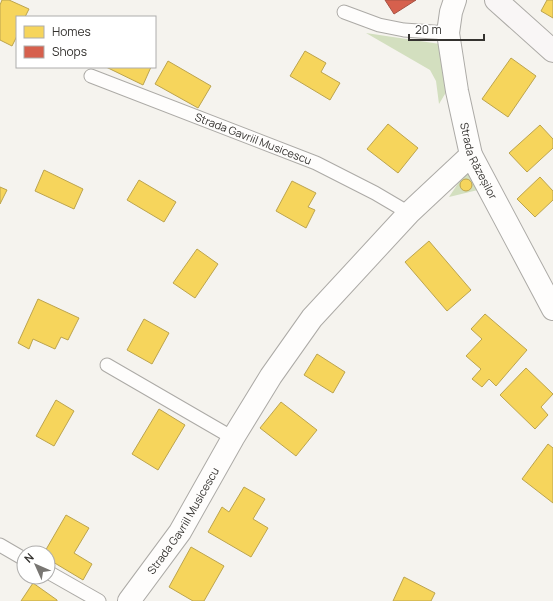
<svg xmlns="http://www.w3.org/2000/svg" width="553" height="601" viewBox="0 0 553 601" font-family="Manrope,sans-serif">
  <style>
    .green { fill: #d3dfbf }
    .homes { fill: #f6d55c; stroke: #bca44e }
    .shops { fill: #d6604d; stroke: #a55244 }
    .lines { fill: none; stroke-linecap: round; stroke-linejoin: round }
    .lane-casing { stroke: #acaaa6; stroke-width: 15 }
    .street-casing { stroke: #acaaa6; stroke-width: 24 }
    .secondary-casing { stroke: #acaaa6; stroke-width: 24 }
    .lane { stroke: #fefdfc; stroke-width: 13 }
    .street { stroke: #fefdfc; stroke-width: 22 }
    .secondary { stroke: #f9f6f6; stroke-width: 22 }
    .labels { text-anchor: middle; stroke-width: 4; stroke-linejoin: round; paint-order: stroke }
    .street-label { font-size: 11px; fill: #34322f; stroke: #fff }
  </style>
  <rect width="100%" height="100%" fill="#f5f3ee"/>
  <g class="green">
    <polygon points="366,33 440,44 448,89 439,104 436,81 430,70"/>
    <polygon points="467,170 482,189 449,197"/>
  </g>
  <g class="homes">
    <polygon points="2,0 9,0 29,9 25,17 17,17 17,36 12,46 0,40 0,5"/>
    <polygon points="547,0 553,0 553,18 541,11"/>
    <polygon points="305,51 326,63 321,72 340,83 330,100 290,76"/>
    <polygon points="511,58 536,76 508,117 482,99"/>
    <polygon points="168,61 211,86 198,108 155,84"/>
    <polygon points="106,67 151,67 143,85"/>
    <polygon points="388,124 418,148 398,173 367,149"/>
    <polygon points="540,125 553,139 553,148 527,172 509,153"/>
    <polygon points="44,170 83,189 74,209 35,191"/>
    <polygon points="540,177 553,191 553,200 535,217 517,199"/>
    <circle cx="466" cy="185" r="6"/>
    <polygon points="139,180 176,202 164,222 127,200"/>
    <polygon points="292,181 316,193 308,207 315,210 306,228 276,211"/>
    <polygon points="0,187 7,190 0,204"/>
    <polygon points="429,241 471,290 447,311 405,262"/>
    <polygon points="197,249 218,264 195,298 173,283"/>
    <polygon points="38,299 79,318 68,340 61,337 55,349 33,339 29,349 18,343"/>
    <polygon points="485,314 527,350 496,386 489,379 482,387 472,379 481,369 466,356 482,339 471,329"/>
    <polygon points="144,319 169,333 152,364 127,350"/>
    <polygon points="317,354 345,372 333,393 304,375"/>
    <polygon points="526,368 553,394 541,407 548,415 535,429 500,395"/>
    <polygon points="56,400 74,411 54,446 36,436"/>
    <polygon points="281,402 317,430 296,456 260,428"/>
    <polygon points="159,409 185,425 158,470 132,454"/>
    <polygon points="548,444 553,448 553,503 522,479"/>
    <polygon points="244,487 265,499 253,519 268,528 251,557 208,532 222,507 229,512"/>
    <polygon points="66,515 89,528 74,553 92,564 83,580 48,559 48,553 44,553"/>
    <polygon points="191,547 224,566 204,601 193,601 169,587"/>
    <polygon points="404,577 435,593 431,601 393,601"/>
    <polygon points="33,583 57,600 57,601 21,601"/>
  </g>
  <polygon class="shops" points="385,0 416,0 394,14"/>
  <g class="lines">
    <g class="lane-casing">
      <g id="lane">
        <polyline points="344,12 379,25 404,30 448,33"/>
        <path id="s1" d="M91 76 316 163 375 193 409 213"/>
        <polyline points="107,365 233,438"/>
        <polyline points="0,545 24,559"/>
        <polyline points="48,572 99,601"/>
      </g>
    </g>
    <g class="street-casing">
      <g id="street">
        <path id="s2" d="M455 0 451 12 448 33 457 91 471 155 553 309"/>
        <path id="s3" d="M129 601 180 532 233 438 271 376 312 318 409 213 471 155"/>
      </g>
    </g>
    <g class="secondary-casing">
      <polyline id="secondary" points="496,0 553,51"/>
    </g>
    <use href="#lane" class="lane"/>
    <use href="#street" class="street"/>
    <use href="#secondary" class="secondary"/>
  </g>
  <g class="labels">
    <g class="street-label">
      <text dy="4" stroke="none"><textPath href="#s1" startOffset="174">Strada Gavriil Musicescu</textPath></text>
      <text dy="4" stroke="none"><textPath href="#s2" startOffset="166">Strada Răzeșilor</textPath></text>
      <text dy="4" stroke="none"><textPath href="#s3" startOffset="97">Strada Gavriil Musicescu</textPath></text>
    </g>
  </g>
  <rect x="16" y="16" width="140" height="52" fill="#ffffff" stroke="#aeadac"/>
  <rect x="24" y="26" width="20" height="12" fill="#f6d55c" stroke="#aeadac"/>
  <text x="52" y="36" font-size="12" fill="#34322f">Homes</text>
  <rect x="24" y="46" width="20" height="12" fill="#d6604d" stroke="#aeadac"/>
  <text x="52" y="56" font-size="12" fill="#34322f">Shops</text>
  <g transform="translate(36 565) rotate(315)"><circle r="19" fill="#ffffff" stroke="#aeadac"/>
  <path d="M0-3L7 15L0 10L-7 15Z" fill="#787672"/>
  <text y="-6" font-size="11" font-weight="bold" text-anchor="middle" fill="#34322f">N</text>
  </g>
  <path d="M409 34v6h75v-6" fill="none" stroke="#34322f" stroke-width="2"/>
  <text x="415" y="34" font-size="12" fill="#34322f" stroke="#ffffff" stroke-width="3" paint-order="stroke">20 m</text>
</svg>
